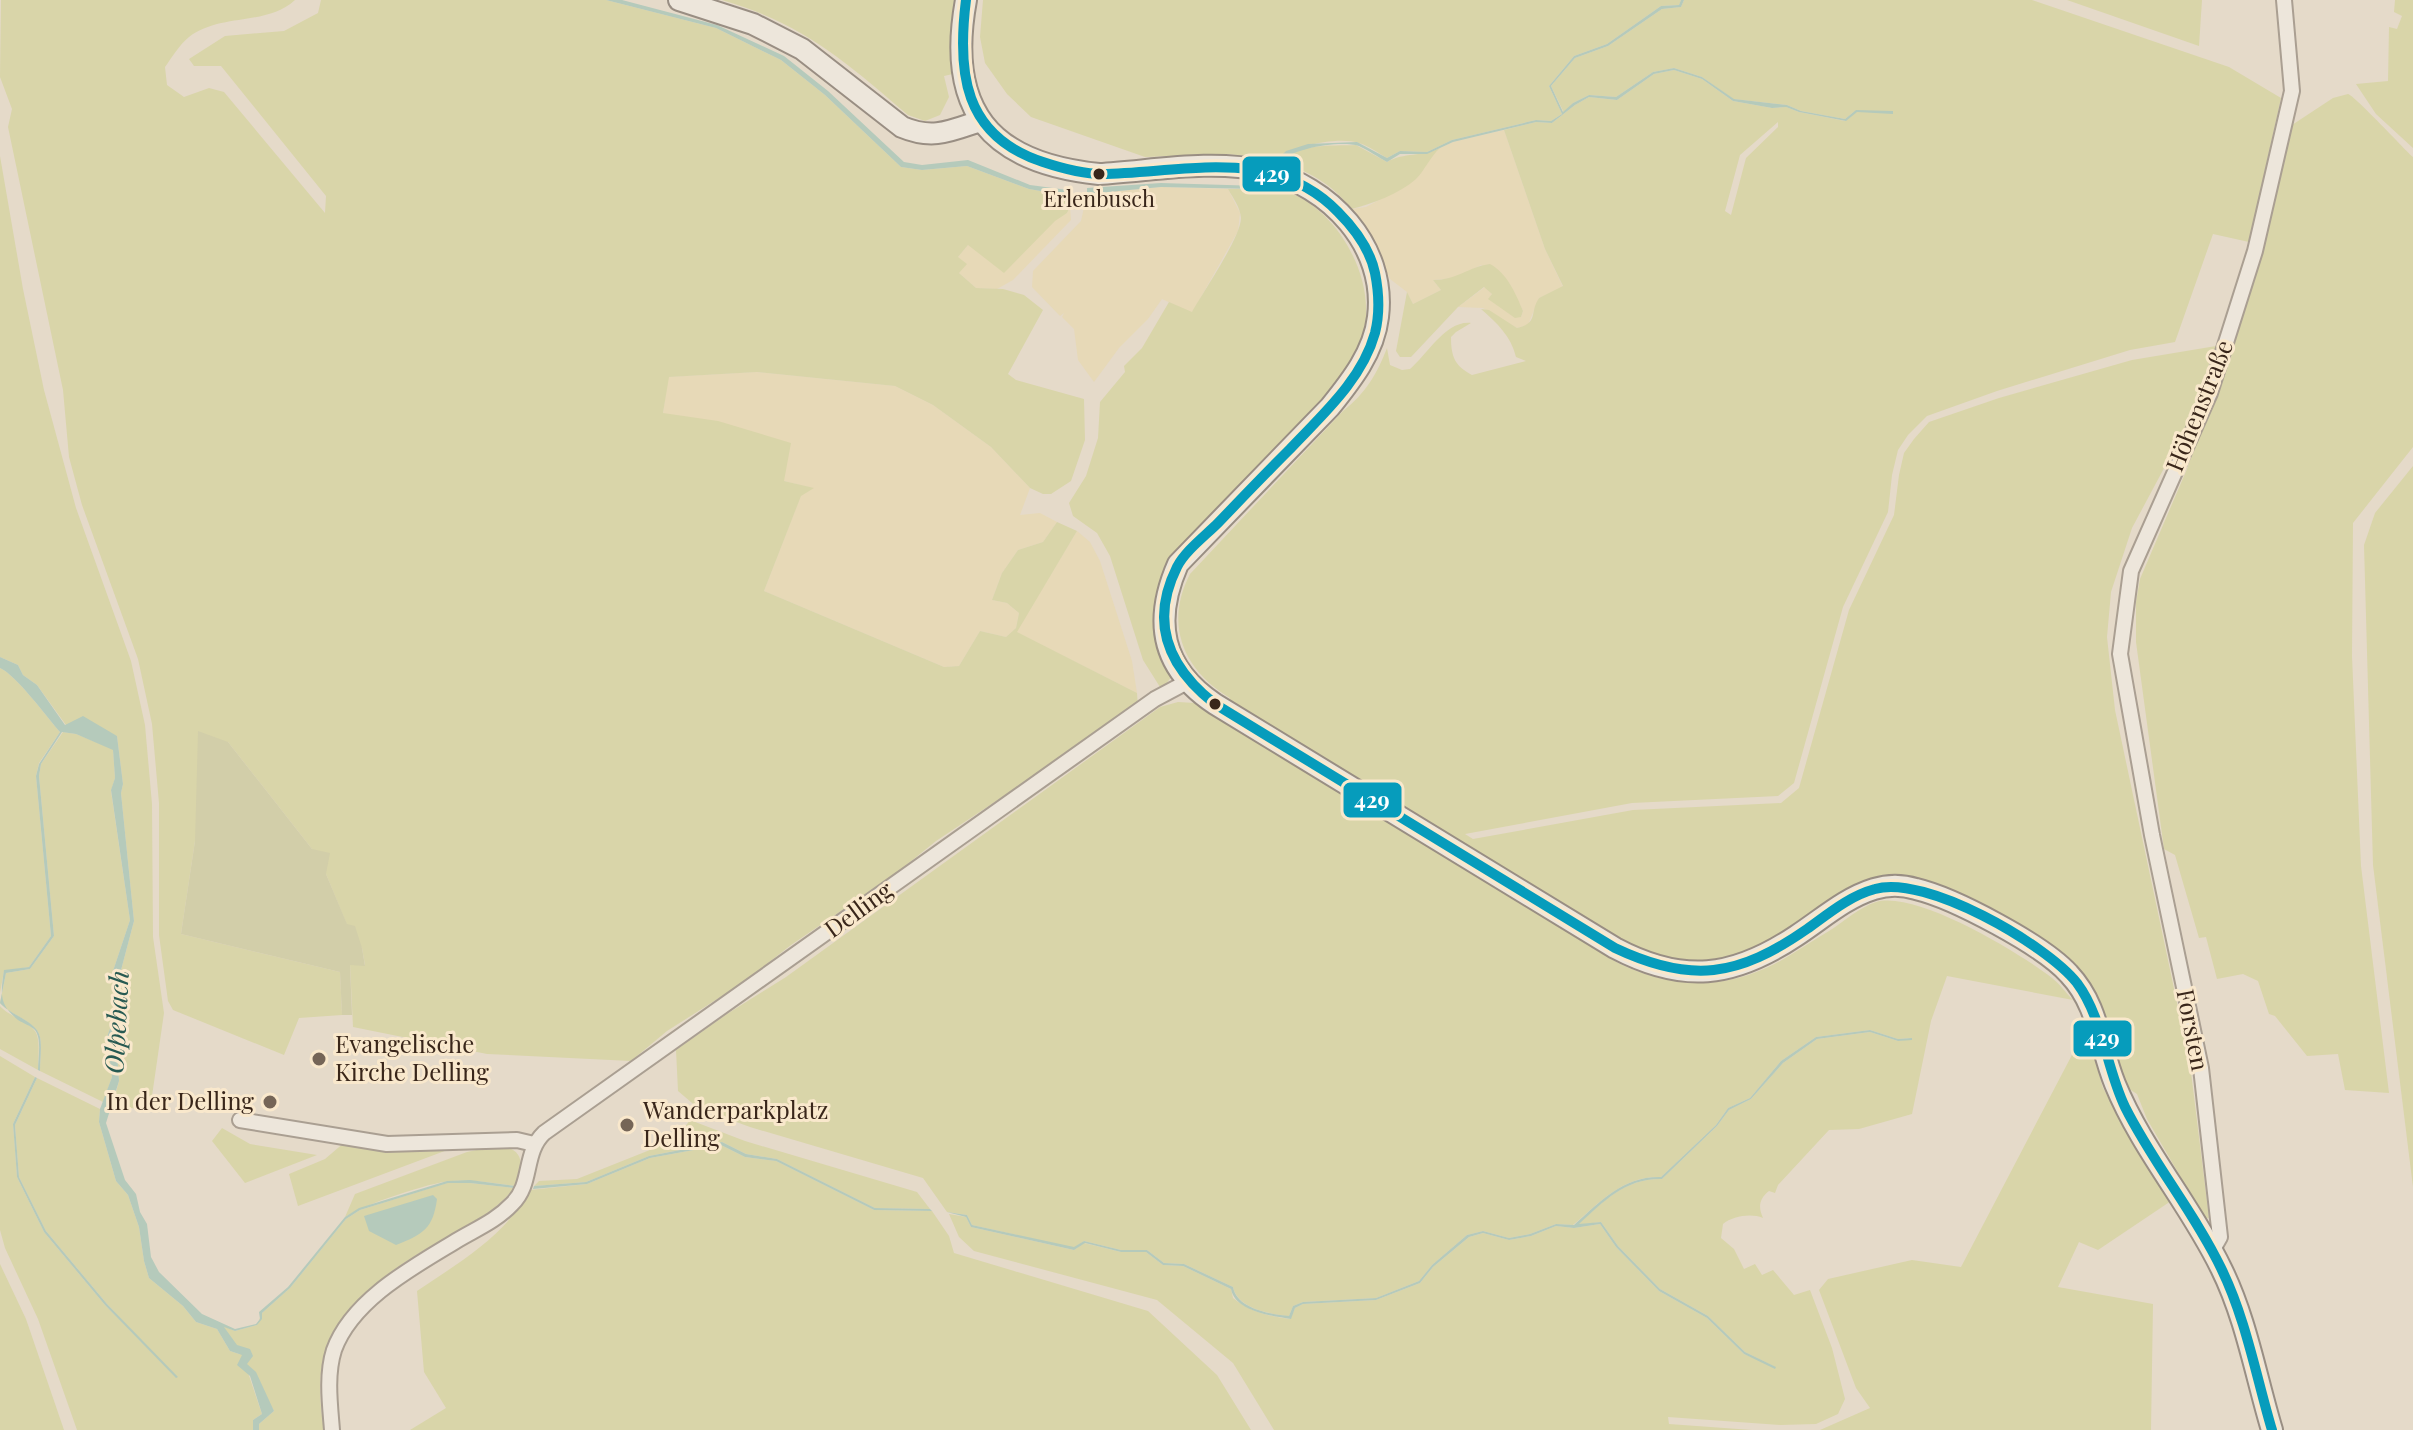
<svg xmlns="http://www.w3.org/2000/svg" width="2413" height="1430" viewBox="0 0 2413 1430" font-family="'Playfair Display',serif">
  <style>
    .farmland { fill: #e7d9b7 }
    .green { fill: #d9d5a9; fill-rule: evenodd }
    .cemetery { fill: #d2cea9 }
    .water { fill: #b5cabb }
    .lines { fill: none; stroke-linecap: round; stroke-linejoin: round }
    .street-casing { stroke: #aa9f92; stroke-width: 18 }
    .secondary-casing { stroke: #998e83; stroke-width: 24 }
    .street { stroke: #ede6db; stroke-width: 14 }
    .secondary { stroke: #ede6db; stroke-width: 20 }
    .bus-1-casing { stroke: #f9e8cc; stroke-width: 16 }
    .bus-1 { stroke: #069cbc; stroke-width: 10 }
    .bus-dot { fill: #39261a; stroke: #f9e8cc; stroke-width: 3 }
    .poi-dot { fill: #756557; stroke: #f9e8cc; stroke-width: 3 }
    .labels { text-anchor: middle; stroke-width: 6; stroke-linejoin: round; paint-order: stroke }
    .bus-label { font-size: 22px; fill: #39261a; stroke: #f9e8cc }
    .street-label { font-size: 24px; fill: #39261a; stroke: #f9e8cc }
    .poi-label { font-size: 24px; fill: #39261a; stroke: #f9e8cc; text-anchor: start }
    .water-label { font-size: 26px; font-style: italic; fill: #275a52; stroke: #f9e8cc }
    .line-badge { stroke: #f9e8cc; stroke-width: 3 }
    .badge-label { font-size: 22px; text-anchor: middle; font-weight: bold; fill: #fff }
  </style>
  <rect width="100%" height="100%" fill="#e5dac9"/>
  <g class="farmland">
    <polygon points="1504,130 1545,249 1563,287 1539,298 1528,325 1517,328 1483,308 1458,307 1485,287 1492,294 1489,298 1521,317 1523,311 1509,283 1481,265 1454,278 1433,280 1441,290 1413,304 1407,292 1390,279 1362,223 1351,209 1366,207 1407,185 1415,179 1429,158 1440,148 1453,142"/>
    <polygon points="1161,187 1228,189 1240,213 1238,231 1192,313 1162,299 1148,319 1119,348 1094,382 1078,360 1074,329 1062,317 1064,313 1060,316 1032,287 1033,271 1081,221 1087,194"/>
    <polygon points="1070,207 1071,220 1013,280 997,289 976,288 959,273 958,257 968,245 1067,213"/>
    <polygon points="756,372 895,386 933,405 991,447 1030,488 1020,515 1040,513 1057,522 1043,542 1018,550 1002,573 992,600 1007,603 1019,613 1016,628 1006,637 980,631 959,666 944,667 764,591 801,495 812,488 784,481 663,414 668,377"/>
    <polygon points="1077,531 1090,542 1100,561 1132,661 1137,693 1016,632"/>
  </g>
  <g class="green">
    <path d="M1 0H295C267 26 221 13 189 37 180 44 172 57 165 67L167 85 184 97 209 88 224 92 325 213 326 196 221 66H194L189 59 225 36 284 31 318 13 321 0H606L716 28 781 60 825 95 901 167 922 170 967 166 1029 189 1069 196 1070 207 1067 213 1055 221 1004 273 968 245 958 257 967 264 959 273 976 288 1003 289 1024 295 1043 310 1008 374 1016 380 1084 399 1085 440 1071 481 1051 494H1043L1030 488 991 447 933 405 895 386 757 372 669 377 663 413 718 421 791 443 784 481 814 488 801 496 764 591 944 667 959 666 980 631 1006 637 1016 628 1019 613 1007 603 992 600 1002 573 1018 550 1043 542 1057 522 1077 531 1017 632 1137 693 1138 707 936 841 894 875 791 945 744 982 667 1031 631 1061 487 1054 353 1027 350 964 365 965 362 948 347 925 326 874 312 849 228 742 195 841 181 934 340 972 342 1015 299 1018 284 1055 173 1010 168 1001 159 935V803L152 724 138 659 82 505 69 457 63 390 8 127 12 109 0 77Z"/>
    <path d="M722 0H962L957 73 944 76 949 97 940 115 925 121 908 115C846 62 802 23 722 0Z"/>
    <path d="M983 0H1681L1679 5 1661 6 1607 44 1574 56 1549 86 1562 114 1551 121 1536 120 1452 140 1427 152 1400 151 1387 158C1378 153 1369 146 1359 143 1338 136 1292 146 1276 161L1263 157 1226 154 1145 157 1031 117 1007 94 985 63 980 37Z"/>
    <path d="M1684 0H2032L2229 67 2281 98 2249 242 2213 234 2175 342 2130 350 1997 391 1927 416 1908 435 1898 450 1892 475 1888 512 1843 607 1794 783 1778 796 1632 803 1465 834 1473 839 1633 810 1781 803 1799 788 1849 610 1894 515 1899 475 1904 453 1914 439 1929 422 1999 398 2132 360 2216 346 2185 429 2132 528 2111 592 2107 637 2115 710 2190 1064 2209 1218 2205 1219 2147 1119 2137 1094 2123 1085 2085 988 1913 882 1722 964 1647 959 1226 704 1230 698C1183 670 1164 624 1190 574L1343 411C1365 394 1377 374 1387 348L1390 365 1402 370 1410 369C1427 355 1446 320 1471 323L1456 332 1451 337C1451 357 1455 366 1472 375L1526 361 1516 357C1511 336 1497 323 1481 309L1489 310 1517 328C1539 323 1529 313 1539 298L1563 286 1545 249 1504 130 1536 122 1552 123 1575 105 1589 97 1617 100 1654 74 1674 70 1702 79 1733 101 1772 108 1786 107 1799 112 1845 121 1856 110 1845 119 1801 111 1787 105 1733 99 1702 77 1674 68 1653 72 1616 97 1589 95 1573 103 1564 113 1551 86 1575 58 1608 46 1662 9 1681 7ZM1778 122V127L1746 158 1731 215 1725 211 1740 155Z"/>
    <polygon points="2067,0 2202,0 2199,46"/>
    <polygon points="2395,0 2413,0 2413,148 2376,114 2356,84 2388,81 2389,27 2397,29 2402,16 2394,12"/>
    <path d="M2348 94C2355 96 2402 147 2413 157V447L2353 523 2352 656 2361 866 2389 1093 2345 1090 2338 1054 2307 1056 2275 1016 2269 1014 2258 981 2243 974 2217 979 2206 937 2199 938 2175 855 2164 849 2136 642V602L2140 579 2187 469 2260 260 2292 125 2333 98Z"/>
    <path d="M1356 145 1387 162C1404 152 1422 157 1440 148 1430 157 1425 170 1416 179 1399 194 1372 204 1351 209 1333 184 1308 171 1279 162 1300 143 1330 146 1356 145Z"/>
    <polygon points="0,156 23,289 44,390 76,508 131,661 145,725 152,804 153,937 164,1013 150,1110 112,1106 119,1081 116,1038 122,1016 120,974 134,921 121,793 123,784 117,736 66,725 37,685 23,675 18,665 0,657"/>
    <path d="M1260 186C1268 188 1277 188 1285 191 1332 206 1368 265 1366 313 1366 338 1352 361 1339 382L1199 530 1174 561 1172 676 1166 684 1160 687 1143 660 1110 556 1097 533 1073 516 1069 503 1086 476 1098 438 1100 402 1125 372 1124 366 1142 348 1169 302 1192 312C1203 292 1241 237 1241 218 1240 207 1233 198 1228 189H1257Z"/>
    <path d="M1490 264C1507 273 1516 294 1523 311L1521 317 1515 318 1488 299 1492 294 1484 287 1458 307 1411 357H1400L1396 351 1407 292 1413 304 1441 290 1433 280C1457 280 1468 267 1490 264Z"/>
    <polygon points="2413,466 2413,1187 2373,865 2364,545 2375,513"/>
    <path d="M0 668C16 675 46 716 60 732L39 763 36 776 51 936 29 967 4 971 0 993Z"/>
    <path d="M1178 702 1195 703 1618 963C1666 986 1715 991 1766 968 1787 959 1808 943 1829 931 1843 922 1860 907 1876 902 1916 890 2020 953 2052 978 2060 984 2066 993 2073 1000L1947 976 1931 1021 1912 1114 1859 1129 1829 1130 1778 1185 1775 1193 1769 1191C1759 1199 1758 1207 1763 1218 1751 1213 1733 1216 1723 1224L1721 1238 1734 1249 1744 1269 1755 1264 1762 1275 1773 1270 1794 1295 1810 1290 1832 1348 1845 1399 1838 1414 1816 1424 1780 1425 1668 1417 1669 1424 1752 1430H1274L1233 1363 1157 1300 974 1251 959 1237 949 1214 966 1217 971 1227 1074 1250 1084 1243 1121 1252H1146L1163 1265 1183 1266 1231 1289 1233 1298C1250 1312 1268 1316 1290 1319L1295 1308 1303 1304 1376 1300 1420 1283 1433 1267 1469 1237 1483 1233 1509 1240 1531 1236 1556 1226 1574 1228 1600 1224 1616 1247 1659 1291 1707 1318 1744 1354 1775 1367 1745 1352 1708 1316 1660 1289 1618 1246 1601 1222 1577 1225C1603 1202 1625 1178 1662 1179L1717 1126 1729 1110 1751 1099 1783 1063 1817 1039 1870 1032 1898 1041 1912 1038 1898 1039 1870 1030 1816 1037 1781 1061 1750 1098 1728 1108 1716 1125 1661 1177C1624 1175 1600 1202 1573 1225L1556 1224 1530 1234 1509 1238 1483 1231 1467 1235 1432 1265 1419 1281 1376 1298 1303 1302 1293 1306 1289 1316C1270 1314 1238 1309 1233 1287L1184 1264 1164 1263 1147 1250H1121L1084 1241 1074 1248 972 1225 967 1215 947 1212 923 1178 750 1127 698 1108 678 1091 676 1050 727 1014 786 977 1160 707Z"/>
    <path d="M63 732 76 734 113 749 115 778 111 791 130 920 113 971 115 1015 107 1037 112 1077 103 1102 40 1071C40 1060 42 1047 40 1037 37 1022 10 1015 0 1003L6 973 30 969 54 936 39 776 41 764Z"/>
    <path d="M0 1006C9 1017 33 1022 37 1035 40 1045 38 1059 38 1070L0 1049Z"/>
    <polygon points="2089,1040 2103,1088 2128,1134 2171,1201 2098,1250 2079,1242 2058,1287 2153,1304 2151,1430 1820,1430 1870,1408 1856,1388 1819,1290 1828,1279 1912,1260 1961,1267 2073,1053"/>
    <polygon points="0,1056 35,1077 13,1124 17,1177 44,1232 105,1305 177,1378 107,1304 46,1231 19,1177 15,1125 37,1078 100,1109 99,1122 116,1181 128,1195 139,1227 144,1261 149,1278 183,1306 196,1322 217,1329 230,1351 242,1355 262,1414 253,1420 253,1430 77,1430 38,1319 5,1248 0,1230"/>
    <polygon points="690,1120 745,1141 917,1192 930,1209 875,1208 777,1159 746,1154 722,1142 649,1156 586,1182 534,1186 539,1181 577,1179 675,1140"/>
    <polygon points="222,1128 250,1144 317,1155 245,1183 212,1141"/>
    <polygon points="345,1142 449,1146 450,1149 298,1206 289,1174 325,1159"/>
    <path d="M721 1145 745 1157 776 1161 874 1210 932 1211 949 1236 954 1253 1148 1311 1217 1375 1251 1430H410L446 1408 424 1372 417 1291C460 1262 505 1236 530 1190L587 1184 650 1158Z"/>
    <path d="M495 1146C523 1146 526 1164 515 1186 494 1183 473 1180 452 1181 430 1182 363 1205 345 1217L355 1194 467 1152Z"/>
    <path d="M447 1183H470L514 1188C496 1212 470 1223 445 1238 403 1262 351 1294 330 1339 317 1366 319 1401 324 1430H259V1424L274 1411 223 1326 235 1331 257 1325 262 1313 290 1288 346 1219 360 1210Z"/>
    <polygon points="0,1264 26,1319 64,1430 0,1430"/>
  </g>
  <polygon class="cemetery" points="198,731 228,742 312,849 330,853 326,874 347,924 355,926 362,948 365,966 350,965 352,1015 342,1015 340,972 181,934 195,841"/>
  <g class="water">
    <polygon points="606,0 622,0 717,25 784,56 828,91 904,162 922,165 968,160 1030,185 1068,190 1069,196 1029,189 967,166 922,170 901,167 825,95 781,60 716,28"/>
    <path d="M1681 0H1684L1681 7 1662 9 1608 46 1575 58 1551 86 1563 112 1573 103 1589 95 1616 97 1653 72 1674 68 1702 77 1734 99 1787 105 1801 111 1845 119 1856 110 1893 111V114L1857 112 1846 121 1799 112 1786 107 1772 108 1733 101 1702 79 1674 70 1654 74 1617 100 1589 97 1575 105 1552 123 1536 122 1453 142 1427 154H1400L1387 162C1378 157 1368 150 1359 146 1340 140 1294 148 1279 162L1276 161 1286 151 1308 144 1357 142 1387 158 1400 151 1427 152 1452 140 1536 120 1551 121 1562 114 1549 86 1574 56 1607 44 1661 6 1679 5Z"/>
    <polygon points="1161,183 1260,186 1257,189 1161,187 1087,194 1087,188"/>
    <path d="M0 657 18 665 23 675 37 685 65 725 83 716 117 736 123 784 121 793 134 921 120 974 122 1017 116 1038 119 1081 106 1123 125 1180 136 1194 140 1212 147 1224 151 1257 159 1272 202 1314 235 1329 256 1324 260 1319 259 1312 288 1287 345 1217 359 1208 447 1181 470 1180 515 1186 514 1188 470 1183H448L360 1210 346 1219 290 1288 262 1313V1319L257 1325 235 1331 224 1327 237 1345 250 1349 253 1356 247 1364 256 1372 274 1411 259 1424V1430H253V1420L262 1414 250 1376 237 1365 242 1355 230 1351 217 1329 196 1322 183 1306 149 1278 144 1261 139 1227 128 1195 116 1181 99 1122 100 1109 112 1077 107 1037 115 1015 113 971 130 920 111 790 115 778 113 750 76 734 62 732 41 764 39 776 54 936 30 969 6 973 0 1003C10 1015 37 1021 40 1037 42 1047 40 1060 40 1071L38 1070C38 1059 42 1039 35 1030 31 1026 23 1023 18 1020 0 1005 0 996 4 970L29 967 51 936 36 776 39 764 60 732C46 716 16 675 0 668Z"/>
    <path d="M1870 1030 1898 1039 1912 1038V1040L1898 1041 1870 1032 1817 1039 1783 1063 1751 1099 1729 1110 1717 1126 1662 1179C1626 1178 1604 1201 1579 1224L1601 1222 1618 1246 1660 1289 1708 1316 1745 1352 1776 1367 1775 1369 1744 1354 1707 1318 1659 1291 1616 1247 1600 1224 1574 1228 1556 1226 1531 1236 1509 1240 1483 1233 1469 1237 1433 1267 1420 1283 1376 1300 1303 1304 1295 1308 1291 1319C1271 1316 1235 1311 1231 1289L1183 1266 1163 1265 1146 1252H1121L1085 1243 1074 1250 971 1227 966 1217 947 1212 967 1215 972 1225 1074 1247 1084 1241 1121 1250H1147L1164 1263 1184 1264 1233 1287C1237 1309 1270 1314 1289 1316L1293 1306 1303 1302 1376 1298 1419 1281 1432 1265 1467 1235 1483 1231 1509 1238 1530 1234 1556 1224 1574 1225C1601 1201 1623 1176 1661 1177L1716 1125 1728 1108 1750 1098 1781 1061 1816 1037Z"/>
    <polygon points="35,1077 37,1078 15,1125 19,1177 46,1231 107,1304 178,1377 176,1378 105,1305 44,1232 17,1177 13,1124"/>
    <polygon points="722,1142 746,1154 777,1159 875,1208 930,1209 932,1211 874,1210 776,1161 745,1157 721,1145 650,1158 587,1184 533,1189 534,1186 586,1182 649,1156"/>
    <path d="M433 1195 437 1199C433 1228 424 1234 396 1245L369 1231 364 1216Z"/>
  </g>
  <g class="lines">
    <g class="street-casing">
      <g id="street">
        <polyline points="240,1120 387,1144 517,1140 534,1144"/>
        <polyline points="2212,1251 2220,1237 2201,1068 2152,835 2120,654 2131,571 2210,393 2255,251 2292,91 2284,0"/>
        <path d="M332 1430C330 1405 326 1375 334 1350 352 1300 413 1267 456 1241 476 1229 496 1221 512 1204 533 1184 523 1153 544 1133L1155 699 1187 682"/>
      </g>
    </g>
    <g class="secondary-casing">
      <g id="secondary">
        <path d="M679 0 753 24 802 49 902 127C933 140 950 131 980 121"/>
        <path d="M966 0C946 109 989 163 1099 174 1152 171 1211 159 1264 171 1329 185 1387 246 1378 317 1374 352 1351 381 1330 407L1178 564C1153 621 1161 668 1215 704L1615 948C1683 984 1733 978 1796 936 1822 919 1845 898 1874 889 1887 885 1903 885 1916 889 1954 898 2043 945 2069 974 2099 1006 2099 1045 2115 1084 2142 1150 2190 1204 2221 1268 2246 1318 2256 1377 2272 1430"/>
      </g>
    </g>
    <use href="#street" class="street"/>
    <use href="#secondary" class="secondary"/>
    <g class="bus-1-casing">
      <path id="bus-1" d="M966 0C957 72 963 136 1043 162 1061 168 1082 174 1102 174 1183 173 1273 145 1338 212 1354 228 1370 249 1375 273 1379 293 1380 313 1375 333 1362 380 1322 415 1290 449 1266 473 1242 498 1218 523 1205 536 1185 551 1177 567 1149 623 1169 668 1215 704L1615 948C1691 984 1738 977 1807 929 1828 914 1849 896 1875 889 1925 874 2046 944 2077 983 2103 1018 2106 1068 2125 1107 2153 1163 2194 1212 2221 1268 2246 1319 2256 1376 2272 1430"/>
    </g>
    <use href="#bus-1" class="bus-1"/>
  </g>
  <g class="bus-dot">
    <circle cx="1099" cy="174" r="7"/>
    <circle cx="1215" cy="704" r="7"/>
  </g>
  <g class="poi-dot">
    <circle cx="319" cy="1059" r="8"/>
    <circle cx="270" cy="1102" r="8"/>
    <circle cx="627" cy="1125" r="8"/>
  </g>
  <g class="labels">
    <g class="bus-label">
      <text x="1099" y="207">Erlenbusch</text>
    </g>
    <g class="street-label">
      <text transform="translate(2200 406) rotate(-68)" y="8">Höhenstraße</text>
      <text transform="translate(859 910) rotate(-36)" y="8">Delling</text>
      <text transform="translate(2192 1030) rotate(79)" y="8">Forsten</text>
    </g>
    <g class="poi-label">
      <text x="335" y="1053">Evangelische<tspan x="335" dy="28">Kirche Delling</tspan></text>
      <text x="254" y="1110" text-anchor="end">In der Delling</text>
      <text x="643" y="1119">Wanderparkplatz<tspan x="643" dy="28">Delling</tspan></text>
    </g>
    <g class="water-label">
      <text transform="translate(117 1022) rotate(-87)" y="9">Olpebach</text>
    </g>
  </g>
  <g class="line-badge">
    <rect x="1241" y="155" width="61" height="38" rx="8" fill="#069cbc"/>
    <rect x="1342" y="781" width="61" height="38" rx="8" fill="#069cbc"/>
    <rect x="2072" y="1019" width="61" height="39" rx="8" fill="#069cbc"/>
  </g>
  <g class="badge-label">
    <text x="1272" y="182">429</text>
    <text x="1372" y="808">429</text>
    <text x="2102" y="1046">429</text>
  </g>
</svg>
